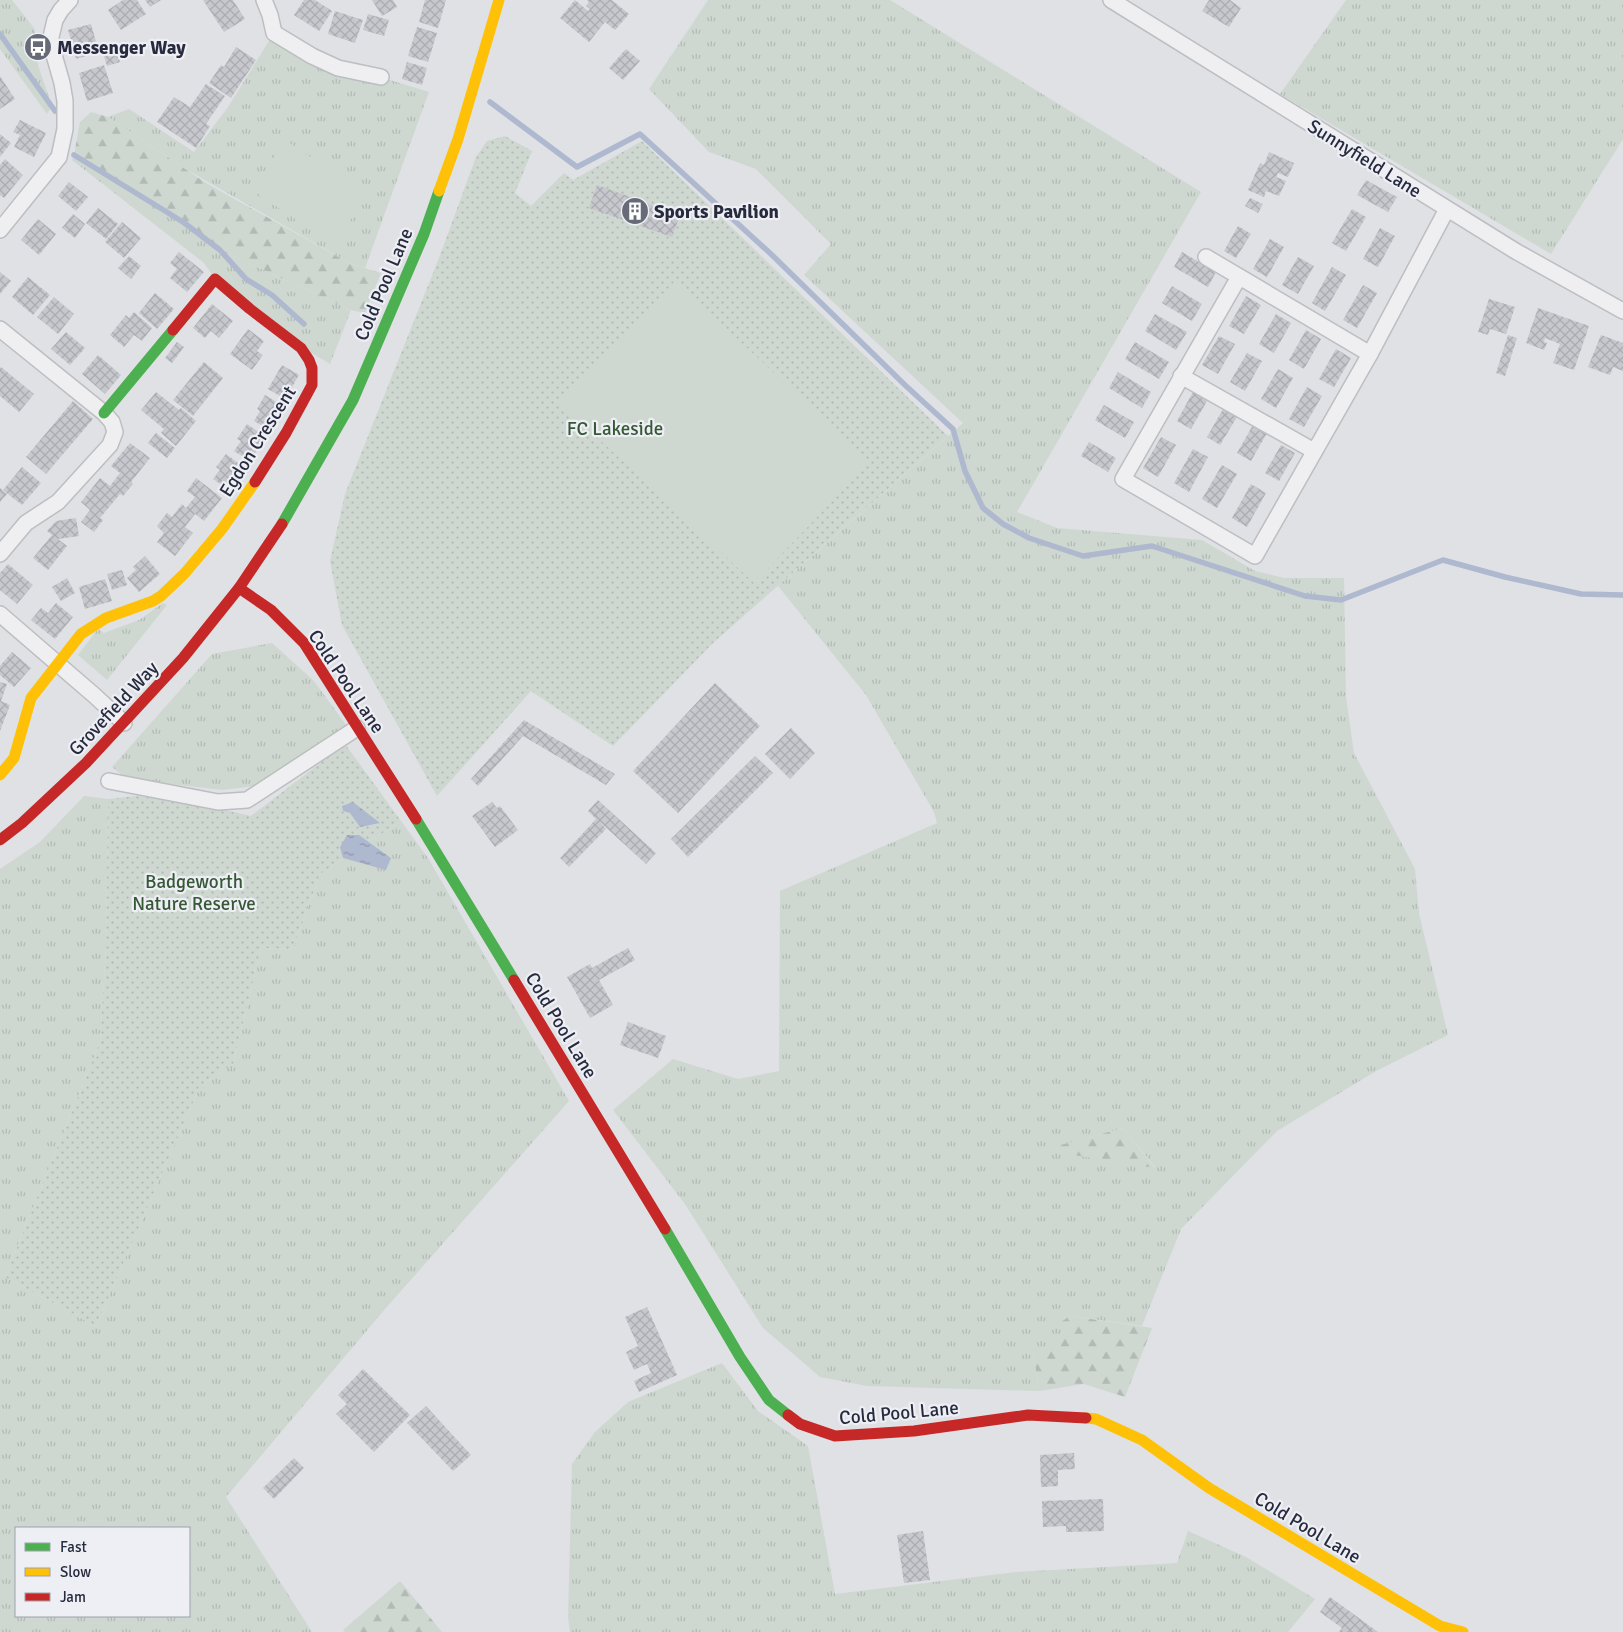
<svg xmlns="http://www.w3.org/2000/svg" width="1623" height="1632" viewBox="0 0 1623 1632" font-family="Signika,sans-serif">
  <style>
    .grass { fill: url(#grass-tufts); fill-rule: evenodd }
    .forest { fill: url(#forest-firs) }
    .park { fill: url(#park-dots) }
    .garden { fill: #ced8d0 }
    .water { fill: url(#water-ripples) }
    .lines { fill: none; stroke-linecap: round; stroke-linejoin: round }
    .stream { stroke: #aeb8cf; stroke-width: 5.5 }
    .building { fill: url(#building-cross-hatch) }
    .street-casing { stroke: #bcbec1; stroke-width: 18 }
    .street { stroke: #efeff1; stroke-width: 15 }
    .fast { stroke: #4caf50; stroke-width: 11 }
    .slow { stroke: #ffc107; stroke-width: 11 }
    .jam { stroke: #c62828; stroke-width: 11 }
    .labels { text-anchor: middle; stroke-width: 4.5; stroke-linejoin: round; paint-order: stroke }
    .poi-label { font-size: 19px; font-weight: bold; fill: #272b3d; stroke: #edeff5; text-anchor: start }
    .street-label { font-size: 19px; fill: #272b3d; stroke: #edeff5 }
    .park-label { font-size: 19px; fill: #365835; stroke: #edeff5 }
  </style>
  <defs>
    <pattern id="grass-tufts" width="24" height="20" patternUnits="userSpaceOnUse" patternTransform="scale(1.25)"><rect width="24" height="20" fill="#ced8d0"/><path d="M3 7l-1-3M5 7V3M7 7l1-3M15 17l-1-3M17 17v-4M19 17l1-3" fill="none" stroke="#b1bab4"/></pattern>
    <pattern id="forest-firs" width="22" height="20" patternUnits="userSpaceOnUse" patternTransform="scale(1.25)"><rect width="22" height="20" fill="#ced8d0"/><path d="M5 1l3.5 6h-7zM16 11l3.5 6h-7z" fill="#b1bab4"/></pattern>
    <pattern id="park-dots" width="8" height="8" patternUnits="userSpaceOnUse" patternTransform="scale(1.25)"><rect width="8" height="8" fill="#ced8d0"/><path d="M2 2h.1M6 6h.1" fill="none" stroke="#b1bab4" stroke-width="1.8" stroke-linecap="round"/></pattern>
    <pattern id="water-ripples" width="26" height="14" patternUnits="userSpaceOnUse" patternTransform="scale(1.25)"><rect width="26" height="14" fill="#aeb8cf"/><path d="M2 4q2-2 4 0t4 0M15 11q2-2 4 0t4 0" fill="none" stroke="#8e96a9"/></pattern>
    <pattern id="building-cross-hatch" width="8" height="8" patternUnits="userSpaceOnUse" patternTransform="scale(1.25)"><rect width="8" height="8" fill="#c7c8cd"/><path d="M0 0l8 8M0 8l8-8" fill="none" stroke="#abacb1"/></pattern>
  </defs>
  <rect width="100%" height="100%" fill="#dfe1e5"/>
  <g class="grass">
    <polygon points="0,0 12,0 34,28 36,36 38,65 52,106 47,114 0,49"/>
    <path d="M708 0H890L1201 192 1017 512 1057 528 1202 540 1255 571 1284 578H1344L1346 697 1354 753 1415 869 1419 913 1448 1035 1376 1071 1277 1131 1181 1229 1142 1326 1070 1316 1062 1322 1061 1351H1033L1039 1391 867 1386 820 1377 763 1328 685 1204 613 1110 673 1059 738 1079 779 1071 780 891 937 823 934 812 866 695 778 586 963 423 804 275 831 244 756 169 709 152 649 89ZM1123 1128 1155 1167 1044 1150Z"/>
    <polygon points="1346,0 1623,0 1623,139 1551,254 1280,94"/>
    <polygon points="274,33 312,56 429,92 365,268 351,264 182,167 108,117 129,109 194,152 228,107"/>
    <polygon points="74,155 173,216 220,250 351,310 330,364 295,343 215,279 204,263 72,160"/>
    <polygon points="163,603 167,605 107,680 78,655 98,629 104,633 139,620"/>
    <polygon points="272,643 314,681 349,729 263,785 222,790 162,783 126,778 112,767 212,654"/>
    <path d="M84 796 108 799 106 949 100 1042 5 1277 96 1326 200 1086 233 1064 261 948 293 949 320 874 401 821 428 858 569 1101 385 1309 226 1497 312 1632H0V869L40 842ZM16 1528H189V1616H16Z"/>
    <polygon points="722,1363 758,1411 808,1446 835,1594 1016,1572 1177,1563 1188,1531 1246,1557 1315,1599 1288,1632 570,1632 568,1617 572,1464 595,1432 628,1402"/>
  </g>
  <g class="forest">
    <polygon points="91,112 108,117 206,183 351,264 381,273 365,313 351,310 220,250 183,222 74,155 80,122"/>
    <polygon points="1123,1128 1155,1168 1042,1150"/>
    <polygon points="1070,1316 1152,1328 1125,1397 1084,1384 1039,1391 1033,1351 1061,1351 1061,1322"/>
    <polygon points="400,1581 442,1632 345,1632 343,1630"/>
  </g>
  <g class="park">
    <polygon points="505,136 532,151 515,193 531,206 564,173 573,180 642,141 948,436 713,643 613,746 531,691 437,796 342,625 330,561 345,494 439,258 476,157 487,141"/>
    <polygon points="345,744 401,821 320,874 293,949 261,948 233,1064 200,1086 96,1326 5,1277 100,1042 106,949 108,799 136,796 195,803 251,816"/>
  </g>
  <g class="garden">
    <polygon points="285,140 367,195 334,245 252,190"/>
    <polygon points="675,281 870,462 754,583 559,402"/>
  </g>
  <g class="water">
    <polygon points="353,802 380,823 360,827 350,813 343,811 342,806"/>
    <polygon points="347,835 359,835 391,858 386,870 343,858 340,847"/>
  </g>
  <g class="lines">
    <g class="stream">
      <polyline points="0,34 55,111"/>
      <polyline points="490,102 577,167 640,134 772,255 906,386 953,429 965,471 983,508 1003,524 1029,538 1083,556 1152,546 1305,596 1341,600 1443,560 1505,577 1581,594 1623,595"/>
      <polyline points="74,155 183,222 220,250 246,279 272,295 304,324"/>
    </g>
  </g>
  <g class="building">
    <polygon points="123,0 137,0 146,14 121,30 108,10"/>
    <polygon points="145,0 161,0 150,7"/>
    <polygon points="203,0 233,0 245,19 224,32"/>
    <polygon points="304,0 315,0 332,11 319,31 294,15"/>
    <polygon points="372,0 393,0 397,7 382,16"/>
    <polygon points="425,0 446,0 438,28 419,22"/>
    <polygon points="575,0 588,11 590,9 586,6 589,2 587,0 612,0 629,14 615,30 605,22 589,42 560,18"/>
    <polygon points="1209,0 1230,0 1241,8 1229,27 1202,11"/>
    <polygon points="335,11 363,20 355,43 328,34"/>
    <polygon points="368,14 389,20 384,36 363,30"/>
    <polygon points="91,24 99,52 76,59 68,30"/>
    <polygon points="417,27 437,33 428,62 408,56"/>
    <polygon points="116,46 120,62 107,66 102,50"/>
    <polygon points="236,47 256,60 231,98 209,83 221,65 224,67"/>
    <polygon points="626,49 640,61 623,80 609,68"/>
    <polygon points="407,62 427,68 422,85 402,79"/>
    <polygon points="104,65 113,93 87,101 79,73"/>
    <polygon points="0,76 15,99 0,109"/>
    <polygon points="206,84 225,96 206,124 210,126 196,148 157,122 174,97 190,107"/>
    <polygon points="20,120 46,133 34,157 14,147 20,135 13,132"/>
    <polygon points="0,134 11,143 0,157"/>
    <polygon points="1269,152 1294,163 1288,177 1278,173 1276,177 1286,181 1279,196 1266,191 1264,197 1248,190 1260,163 1264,165"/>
    <polygon points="5,159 23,175 4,198 0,195 0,165"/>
    <polygon points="1366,180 1397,197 1388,212 1357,195"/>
    <polygon points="69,182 88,197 76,211 58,196"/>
    <polygon points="597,185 680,215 672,237 589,208"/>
    <polygon points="1250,198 1263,204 1258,213 1245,206"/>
    <polygon points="98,208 118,224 106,239 86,223"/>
    <polygon points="1352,209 1366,217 1346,251 1332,243"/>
    <polygon points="73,214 85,224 75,238 62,228"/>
    <polygon points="38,219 56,234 39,255 21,240"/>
    <polygon points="122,222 141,238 124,258 105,242"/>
    <polygon points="1238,226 1251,234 1236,258 1224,251"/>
    <polygon points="1380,228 1395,236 1378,267 1363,259"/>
    <polygon points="1270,239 1284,247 1267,277 1253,269"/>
    <polygon points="179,252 204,272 187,292 170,278 177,269 170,263"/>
    <polygon points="1182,252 1216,272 1208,287 1174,267"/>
    <polygon points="129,256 141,266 131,279 118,268"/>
    <polygon points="1298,257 1314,266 1298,294 1282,285"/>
    <polygon points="1332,267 1346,275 1325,311 1312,303"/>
    <polygon points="0,272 11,281 0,294"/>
    <polygon points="28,277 50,295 33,315 12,297"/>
    <polygon points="1363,285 1377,293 1357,328 1343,320"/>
    <polygon points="1172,286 1202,304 1192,321 1162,303"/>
    <polygon points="155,293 174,309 157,329 139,313"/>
    <polygon points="1246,296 1261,305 1244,334 1229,326"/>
    <polygon points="54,297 74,314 58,334 37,317"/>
    <polygon points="1489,299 1515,307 1506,334 1490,329 1488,335 1478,332"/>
    <polygon points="212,304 233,321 219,338 211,331 205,338 193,328"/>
    <polygon points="1538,308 1589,326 1574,370 1553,363 1560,344 1545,338 1544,342 1547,343 1544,350 1526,343"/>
    <polygon points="134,312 152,328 142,341 134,335 124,347 110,335 126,315 129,318"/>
    <polygon points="1155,314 1187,332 1176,350 1145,331"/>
    <polygon points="1276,314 1291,323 1274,353 1259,344"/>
    <polygon points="248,329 264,341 257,351 263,355 252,370 230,354"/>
    <polygon points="1306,330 1321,339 1304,369 1289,360"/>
    <polygon points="66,332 85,348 70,365 51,349"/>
    <polygon points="1508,335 1517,338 1505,376 1496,373"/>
    <polygon points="1601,335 1623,343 1623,371 1613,367 1610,375 1588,367"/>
    <polygon points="1219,336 1235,344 1218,374 1202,365"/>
    <polygon points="177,342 184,347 172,363 165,358"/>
    <polygon points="1135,342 1169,362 1159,379 1125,359"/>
    <polygon points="1336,349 1351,358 1334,387 1319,379"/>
    <polygon points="1247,353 1262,361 1245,391 1230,382"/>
    <polygon points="98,355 121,375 105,394 82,374"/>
    <polygon points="204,362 223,378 193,416 173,400"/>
    <polygon points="282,365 299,375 285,399 268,389"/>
    <polygon points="1,367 34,394 19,412 0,396 0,369"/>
    <polygon points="1278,369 1293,378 1276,408 1261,399"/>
    <polygon points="1118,372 1151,392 1142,408 1109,388"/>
    <polygon points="1307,387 1322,396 1304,427 1289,419"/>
    <polygon points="156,392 179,410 181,408 196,421 176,446 161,433 164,429 141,410"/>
    <polygon points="1193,392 1207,401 1191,429 1177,421"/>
    <polygon points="265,395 285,407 271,431 254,421 260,411 257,409"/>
    <polygon points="73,401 93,419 46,474 26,457"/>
    <polygon points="1104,405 1134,422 1125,438 1095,420"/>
    <polygon points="1223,409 1237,417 1220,445 1207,437"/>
    <polygon points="247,424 266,437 250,461 234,451 241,441 237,439"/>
    <polygon points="1253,425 1267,433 1251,461 1237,453"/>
    <polygon points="156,433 175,448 167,458 148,443"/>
    <polygon points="1161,437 1176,445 1158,477 1143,468"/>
    <polygon points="1089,442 1116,458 1108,472 1081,456"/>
    <polygon points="130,443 150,458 131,482 133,484 123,496 120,494 100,518 103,520 94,532 81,522 90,510 81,502 100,478 110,486 120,473 111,466"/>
    <polygon points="1281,445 1295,453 1279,481 1265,473"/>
    <polygon points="1193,449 1208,457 1189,492 1174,483"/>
    <polygon points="226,454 245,468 229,490 213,479 220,470 216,467"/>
    <polygon points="1222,465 1237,474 1217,508 1202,499"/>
    <polygon points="22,467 41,483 22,505 3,490"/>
    <polygon points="196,478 222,498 204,521 195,514 185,527 193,533 175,556 157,542 164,533 157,526 167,513 172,517 182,504 186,508 195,497 187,491"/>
    <polygon points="1251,484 1266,493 1247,527 1232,518"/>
    <polygon points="0,488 7,494 0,502"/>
    <polygon points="76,518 79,536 58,539 67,546 48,570 33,558 52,535 47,531 56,521"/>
    <polygon points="145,556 160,574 139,592 127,578 136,570 133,567"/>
    <polygon points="8,564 33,585 17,604 0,590 0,573"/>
    <polygon points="122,570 127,585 112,590 107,574"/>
    <polygon points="67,578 75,593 61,601 52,587"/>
    <polygon points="105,579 112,601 85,609 79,587"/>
    <polygon points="56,603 73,617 55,639 31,620 41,608 48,613"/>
    <polygon points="12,652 31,668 14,687 0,675 0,666"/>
    <polygon points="0,682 7,684 1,701 10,705 0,731"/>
    <polygon points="715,683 760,726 678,813 633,771"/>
    <polygon points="524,720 615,774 606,785 523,736 478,786 471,779"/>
    <polygon points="791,728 815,753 790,779 765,754"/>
    <polygon points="755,756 773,773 688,857 671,839"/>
    <polygon points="598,800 656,853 646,864 600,822 606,829 569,867 560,858 596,819 588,811"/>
    <polygon points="492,802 497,808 500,806 518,830 495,847 472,816"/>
    <polygon points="628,948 635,960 599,980 613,1005 590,1018 567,977 590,964 592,968"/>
    <polygon points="628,1022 666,1036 658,1058 620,1045"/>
    <polygon points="647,1307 677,1375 639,1392 634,1381 651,1373 647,1364 634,1370 626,1352 638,1346 625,1317"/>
    <polygon points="363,1369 410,1415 374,1452 336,1414 347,1404 338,1395"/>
    <polygon points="426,1406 471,1455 453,1471 407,1423"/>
    <polygon points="1074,1453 1075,1469 1058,1470 1058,1486 1041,1487 1040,1455"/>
    <polygon points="294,1458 304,1468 274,1499 263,1488"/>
    <polygon points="1103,1499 1104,1531 1066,1532 1066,1526 1043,1527 1042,1501"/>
    <polygon points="923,1531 930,1580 904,1583 897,1535"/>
    <polygon points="1330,1597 1378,1632 1339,1632 1342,1628 1320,1612"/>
  </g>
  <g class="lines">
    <g class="street-casing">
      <g id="street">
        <polyline points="264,0 270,15 274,33 312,56 338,68 381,77"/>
        <polyline points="1111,0 1517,252 1623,311"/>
        <polyline points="0,230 59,157 65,129 65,101 62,83 52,48 51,37 55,20 61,10 70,0"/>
        <polyline points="1206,257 1370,354"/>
        <polyline points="1239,277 1123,479 1255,556 1370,354 1447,209"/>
        <polyline points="0,329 104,413 112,422 115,432 110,445 58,502 26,523 0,554"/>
        <polyline points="1181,376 1314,451"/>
        <polyline points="0,614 95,696 124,723"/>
        <polyline points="109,781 218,802 247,800 357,728"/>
      </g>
    </g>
    <use href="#street" class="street"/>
    <g class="fast">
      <polyline points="104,413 173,330"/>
      <polyline points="282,524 353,400 424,234 439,191"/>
      <polyline points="416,819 514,980"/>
      <polyline points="665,1229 740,1357 769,1400 788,1415"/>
    </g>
    <g class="slow">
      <polyline points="439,191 458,139 499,0"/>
      <polyline points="0,775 14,758 31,698 81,634 106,618 153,601 161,596 185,573 222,529 255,482"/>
      <polyline points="1086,1418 1096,1419 1142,1440 1209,1488 1440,1626 1463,1632"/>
    </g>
    <g class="jam">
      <polyline points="173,330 215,279 250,309 301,348 309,360 312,368 312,385 286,433 255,482"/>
      <polyline points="239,588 271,610 304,643 416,819"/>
      <polyline points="0,840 22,823 86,763 183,658 239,588 282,524"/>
      <polyline points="514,980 665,1229"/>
      <polyline points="788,1415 800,1424 835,1436 914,1431 1028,1415 1086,1418"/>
    </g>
  </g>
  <defs>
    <g id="bus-disc" transform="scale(1.4375)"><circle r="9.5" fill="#676b78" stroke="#edeff5"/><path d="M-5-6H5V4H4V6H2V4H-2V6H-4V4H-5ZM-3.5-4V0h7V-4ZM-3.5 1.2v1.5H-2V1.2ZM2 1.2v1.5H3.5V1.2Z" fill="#fff"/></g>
    <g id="building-disc" transform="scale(1.4375)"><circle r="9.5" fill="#676b78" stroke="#edeff5"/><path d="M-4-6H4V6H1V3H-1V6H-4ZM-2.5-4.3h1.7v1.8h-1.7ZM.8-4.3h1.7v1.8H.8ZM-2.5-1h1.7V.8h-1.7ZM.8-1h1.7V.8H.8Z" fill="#fff"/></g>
  </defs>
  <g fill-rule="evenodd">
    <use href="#bus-disc" x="38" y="47"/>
    <use href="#building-disc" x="635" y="211"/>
  </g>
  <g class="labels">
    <g class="poi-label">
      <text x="57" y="54">Messenger Way</text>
      <text x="654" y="218">Sports Pavilion</text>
    </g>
    <g class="street-label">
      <text transform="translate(1365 158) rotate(32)" y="7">Sunnyfield Lane</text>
      <text transform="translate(383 284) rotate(-67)" y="7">Cold Pool Lane</text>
      <text transform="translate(257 441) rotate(-58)" y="7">Egdon Crescent</text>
      <text transform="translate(347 681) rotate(56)" y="7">Cold Pool Lane</text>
      <text transform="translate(113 708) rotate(-47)" y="7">Grovefield Way</text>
      <text transform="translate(562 1025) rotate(59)" y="7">Cold Pool Lane</text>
      <text transform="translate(899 1412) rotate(-5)" y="7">Cold Pool Lane</text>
      <text transform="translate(1308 1527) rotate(31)" y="7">Cold Pool Lane</text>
    </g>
    <g class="park-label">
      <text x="615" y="435">FC Lakeside</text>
      <text x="194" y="888">Badgeworth<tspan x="194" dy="22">Nature Reserve</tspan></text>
    </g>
  </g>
  <rect x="15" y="1527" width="175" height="90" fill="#edeff5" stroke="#9ea1ab"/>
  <rect x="25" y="1543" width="25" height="8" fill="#4caf50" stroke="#9ea1ab"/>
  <text x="60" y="1552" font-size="15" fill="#272b3d">Fast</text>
  <rect x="25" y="1568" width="25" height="8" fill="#ffc107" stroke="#9ea1ab"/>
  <text x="60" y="1577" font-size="15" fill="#272b3d">Slow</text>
  <rect x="25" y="1593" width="25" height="8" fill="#c62828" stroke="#9ea1ab"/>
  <text x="60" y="1602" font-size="15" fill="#272b3d">Jam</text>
</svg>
